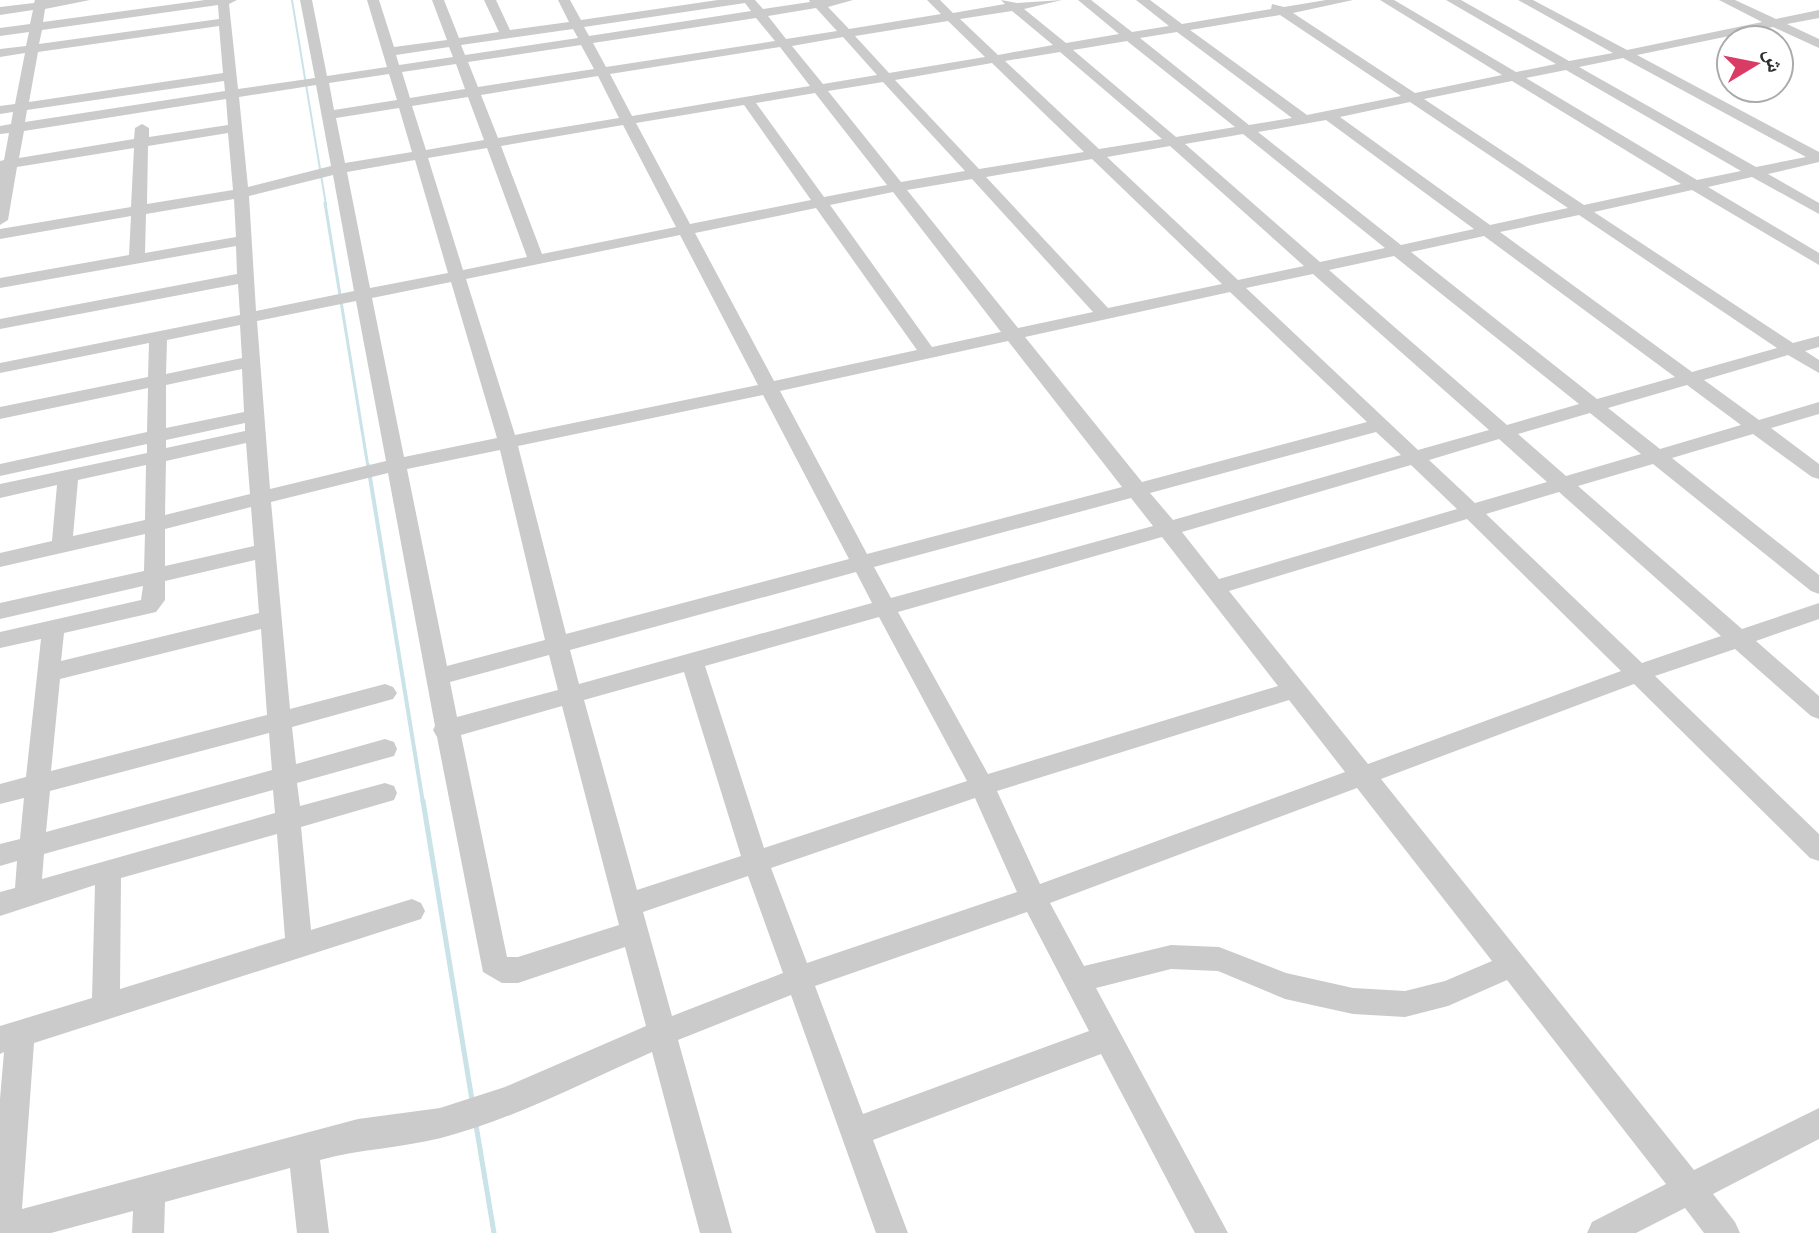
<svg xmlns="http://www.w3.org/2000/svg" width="1819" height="1233" viewBox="0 0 1819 1233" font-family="'Archivo Narrow','Noto Naskh Arabic',sans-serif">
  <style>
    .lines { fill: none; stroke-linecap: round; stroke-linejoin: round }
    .stream-far3 { stroke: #c9e3e9; stroke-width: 2 }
    .stream-far2 { stroke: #c9e3e9; stroke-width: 3 }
    .stream-far1 { stroke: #c9e3e9; stroke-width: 4 }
    .stream { stroke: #c9e3e9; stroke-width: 5 }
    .minor { fill: #cbcbcb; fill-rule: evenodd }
  </style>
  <rect width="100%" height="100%" fill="#fff"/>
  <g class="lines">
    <polyline class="stream-far3" points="292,0 326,205"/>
    <polyline class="stream-far2" points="325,203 368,467"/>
    <polyline class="stream-far1" points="368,465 423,803"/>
    <g class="stream">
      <polyline points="423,801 472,1100"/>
      <polyline points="476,1125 494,1233"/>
    </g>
    <path class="minor" d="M35 0H90L45 9 43 22 205 0H237L229 4 238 89 315 78 300 0H312L327 76 387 67 367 0H379L394 47 447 40 432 0H444L459 38 499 32 484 0H496L510 30 569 22 558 0H570L581 20 718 0H755L763 9 810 2 809 0H853L828 7 849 29 941 14 927 0H940L953 13 1005 4 1001 0 1017 3 1062 0 1024 9 1066 43 1119 34 1078 0H1091L1132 32 1169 26 1136 0H1150L1182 24 1271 9 1272 4 1284 7 1326 0H1353L1293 13 1415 93 1502 75 1380 0H1394L1516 72 1556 64 1446 0H1461L1569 61 1613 53 1518 0H1533L1627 50 1762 22 1719 0H1735L1776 19 1819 10V18L1787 24 1819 39V48L1773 27 1637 55 1819 152V162L1768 174 1819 203V214L1752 177 1708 187 1819 253V265L1692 190 1594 212 1793 343 1819 336V347L1805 351 1819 360V373L1788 355 1704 380 1759 420 1819 402V414L1771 428 1819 464V479L1812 477 1753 434 1672 458 1819 575V594L1811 591 1653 464 1578 486 1742 629 1819 603V619L1756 641 1819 696V719L1811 716 1735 649 1655 676 1819 834V861L1810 858 1634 684 1381 779 1694 1170 1819 1108V1139L1713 1194 1735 1222 1740 1233H1704L1685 1208 1636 1233H1587L1592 1222 1666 1184 1507 980 1448 1006 1405 1017 1353 1014 1285 999 1218 971 1171 969 1096 988 1228 1233H1195L1101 1054 873 1140 908 1233H876L791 995 678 1040 732 1233H700L652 1052C584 1082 514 1119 441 1138 401 1148 360 1149 320 1160L329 1233H297L290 1168 165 1202 164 1233H132L133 1211 51 1233H0V1099L4 1052 0 1054V1026L92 998 95 885 0 916V892L15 888 17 861 0 866V844L20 839 24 798 0 804V784L26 777 41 639 0 648V632L141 600 143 586 0 619V603L144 571 145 534 0 567V553L52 541 57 485 0 498V484L147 453V444L0 476V464L147 432 148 388 0 419V407L148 377 149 343 0 373V363L240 315 238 284 0 329V319L237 274 236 246 0 288V278L129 255 131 216 0 239V229L131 207 134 148 17 167 8 220 0 225V161L4 160 9 133 0 134V126L11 124 13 112 0 114V106L15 104 25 53 0 57V49L26 46 29 32 0 36V28L30 24 33 10 0 15V7L34 3ZM745 3 751 11 589 36 584 27ZM218 5 219 19 39 44 42 30ZM816 8 837 31 786 39 768 16ZM1012 11 1053 45 998 55 960 19ZM1280 15 1401 96 1307 115 1190 30ZM756 18 775 41 606 67 593 43ZM948 21 985 57 889 73 855 36ZM219 26 223 73 29 102 38 52ZM573 29 578 38 465 55 461 45ZM1177 32 1292 118 1249 125 1140 38ZM843 37 877 75 823 84 792 46ZM1127 41 1235 127 1176 137 1073 50ZM581 45 594 69 478 87 468 62ZM449 47 453 57 399 65 396 55ZM780 47 810 86 632 116 610 74ZM1060 52 1162 139 1099 149 1005 61ZM1623 58 1806 157 1756 167 1579 67ZM992 63 1084 152 979 169 895 80ZM456 64 465 89 410 98 402 72ZM1566 70 1741 171 1697 180 1526 78ZM389 74 397 100 334 110 329 83ZM598 76 619 118 498 138 481 95ZM224 81 225 91 25 122 27 110ZM1512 81 1681 184 1584 205 1424 99ZM883 82 965 171 901 182 828 91ZM316 85 331 166 248 187 239 97ZM815 93 887 185 824 197 756 103ZM468 97 484 140 426 150 412 106ZM226 99 228 125 149 137V128L142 124 135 128 134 139 19 158 24 131ZM1410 102 1568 208 1490 225 1340 117ZM744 105 811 200 690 224 636 123ZM399 108 412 152 345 163 336 118ZM1326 120 1474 229 1401 245 1258 132ZM623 125 676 227 542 254 501 146ZM228 133 233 190 147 204 148 146ZM1243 134 1385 248 1320 262 1185 144ZM1170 146 1304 266 1238 280 1107 157ZM487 148 527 257 463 270 428 158ZM1092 159 1222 284 1108 308 986 177ZM415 160 448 273 370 288 347 172ZM333 175 354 291 256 311 249 196ZM972 179 1093 312 1018 328 907 190ZM893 192 1001 332 932 347 830 205ZM234 199 236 237 145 253 146 214ZM816 208 917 350 774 381 695 233ZM1579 215 1777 348 1692 372 1500 232ZM680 235 758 385 515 435 466 279ZM1484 236 1675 377 1597 399 1411 252ZM1394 256 1579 404 1507 425 1329 270ZM1313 274 1489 430 1418 450 1246 288ZM451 282 497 438 404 457 372 298ZM1230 292 1367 422 1142 482 1025 337ZM356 301 386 461 270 489 257 321ZM240 325 242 358 166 374 167 340ZM1008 341 1122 487 867 554 780 391ZM242 369 244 412 166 428V385ZM1687 385 1741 425 1660 449 1608 408ZM763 395 849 559 566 634 518 446ZM1590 413 1641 454 1566 476 1518 434ZM245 423V431L166 448V440ZM1376 432 1401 455 1173 520 1150 493ZM1499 439 1547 482 1475 503 1429 460ZM246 443 250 494 165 515 166 461ZM500 450 545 640 447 666 407 469ZM146 465 145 520 73 536 78 480ZM1411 465 1457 509 1219 579 1182 532ZM388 473 435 726 433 730 437 737 483 972 502 983H518L625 947 646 1026 505 1087 440 1108 358 1119 22 1209 34 1043 421 919 425 911 421 903 412 899 311 930 301 827 394 800 397 793 394 786 385 783 300 806 297 783 394 756 397 749 394 742 385 739 296 764 292 727 393 699 397 693 393 687 385 684 290 709 271 502ZM1559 492 1721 636 1642 663 1486 514ZM1131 498 1153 526 891 598 874 567ZM251 507 254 546 165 566V529ZM1467 519 1621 671 1368 764 1229 591ZM1162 537 1278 686 988 774 898 612ZM255 560 259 613 61 661 64 633 156 612 165 600V581ZM856 572 872 603 579 684 570 650ZM879 617 967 781 764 848 705 666ZM261 629 267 715 51 771 60 679ZM549 655 558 690 457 717 450 682ZM684 672 741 856 637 890 584 700ZM1289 700 1345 772 1040 884 997 791ZM562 706 619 925 518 957H507L461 735ZM269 733 272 770 46 832 50 791ZM1357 788 1492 961 1445 981 1405 991 1353 988 1286 973 1219 947 1171 945 1084 966 1050 903ZM273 790 275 813 42 879 44 854ZM975 798 1017 892 807 963 771 868ZM277 834 285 938 120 989 121 878ZM748 876 783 973 672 1016 643 912ZM1027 912 1089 1031 863 1114 815 986Z"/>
  </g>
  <g transform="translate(1755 64) rotate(80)"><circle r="38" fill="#ffffff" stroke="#ababab" stroke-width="2"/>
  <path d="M0-6L14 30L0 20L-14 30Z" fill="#d93b64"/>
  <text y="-12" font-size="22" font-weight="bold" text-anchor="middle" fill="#2e2e2e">ش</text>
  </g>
</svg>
